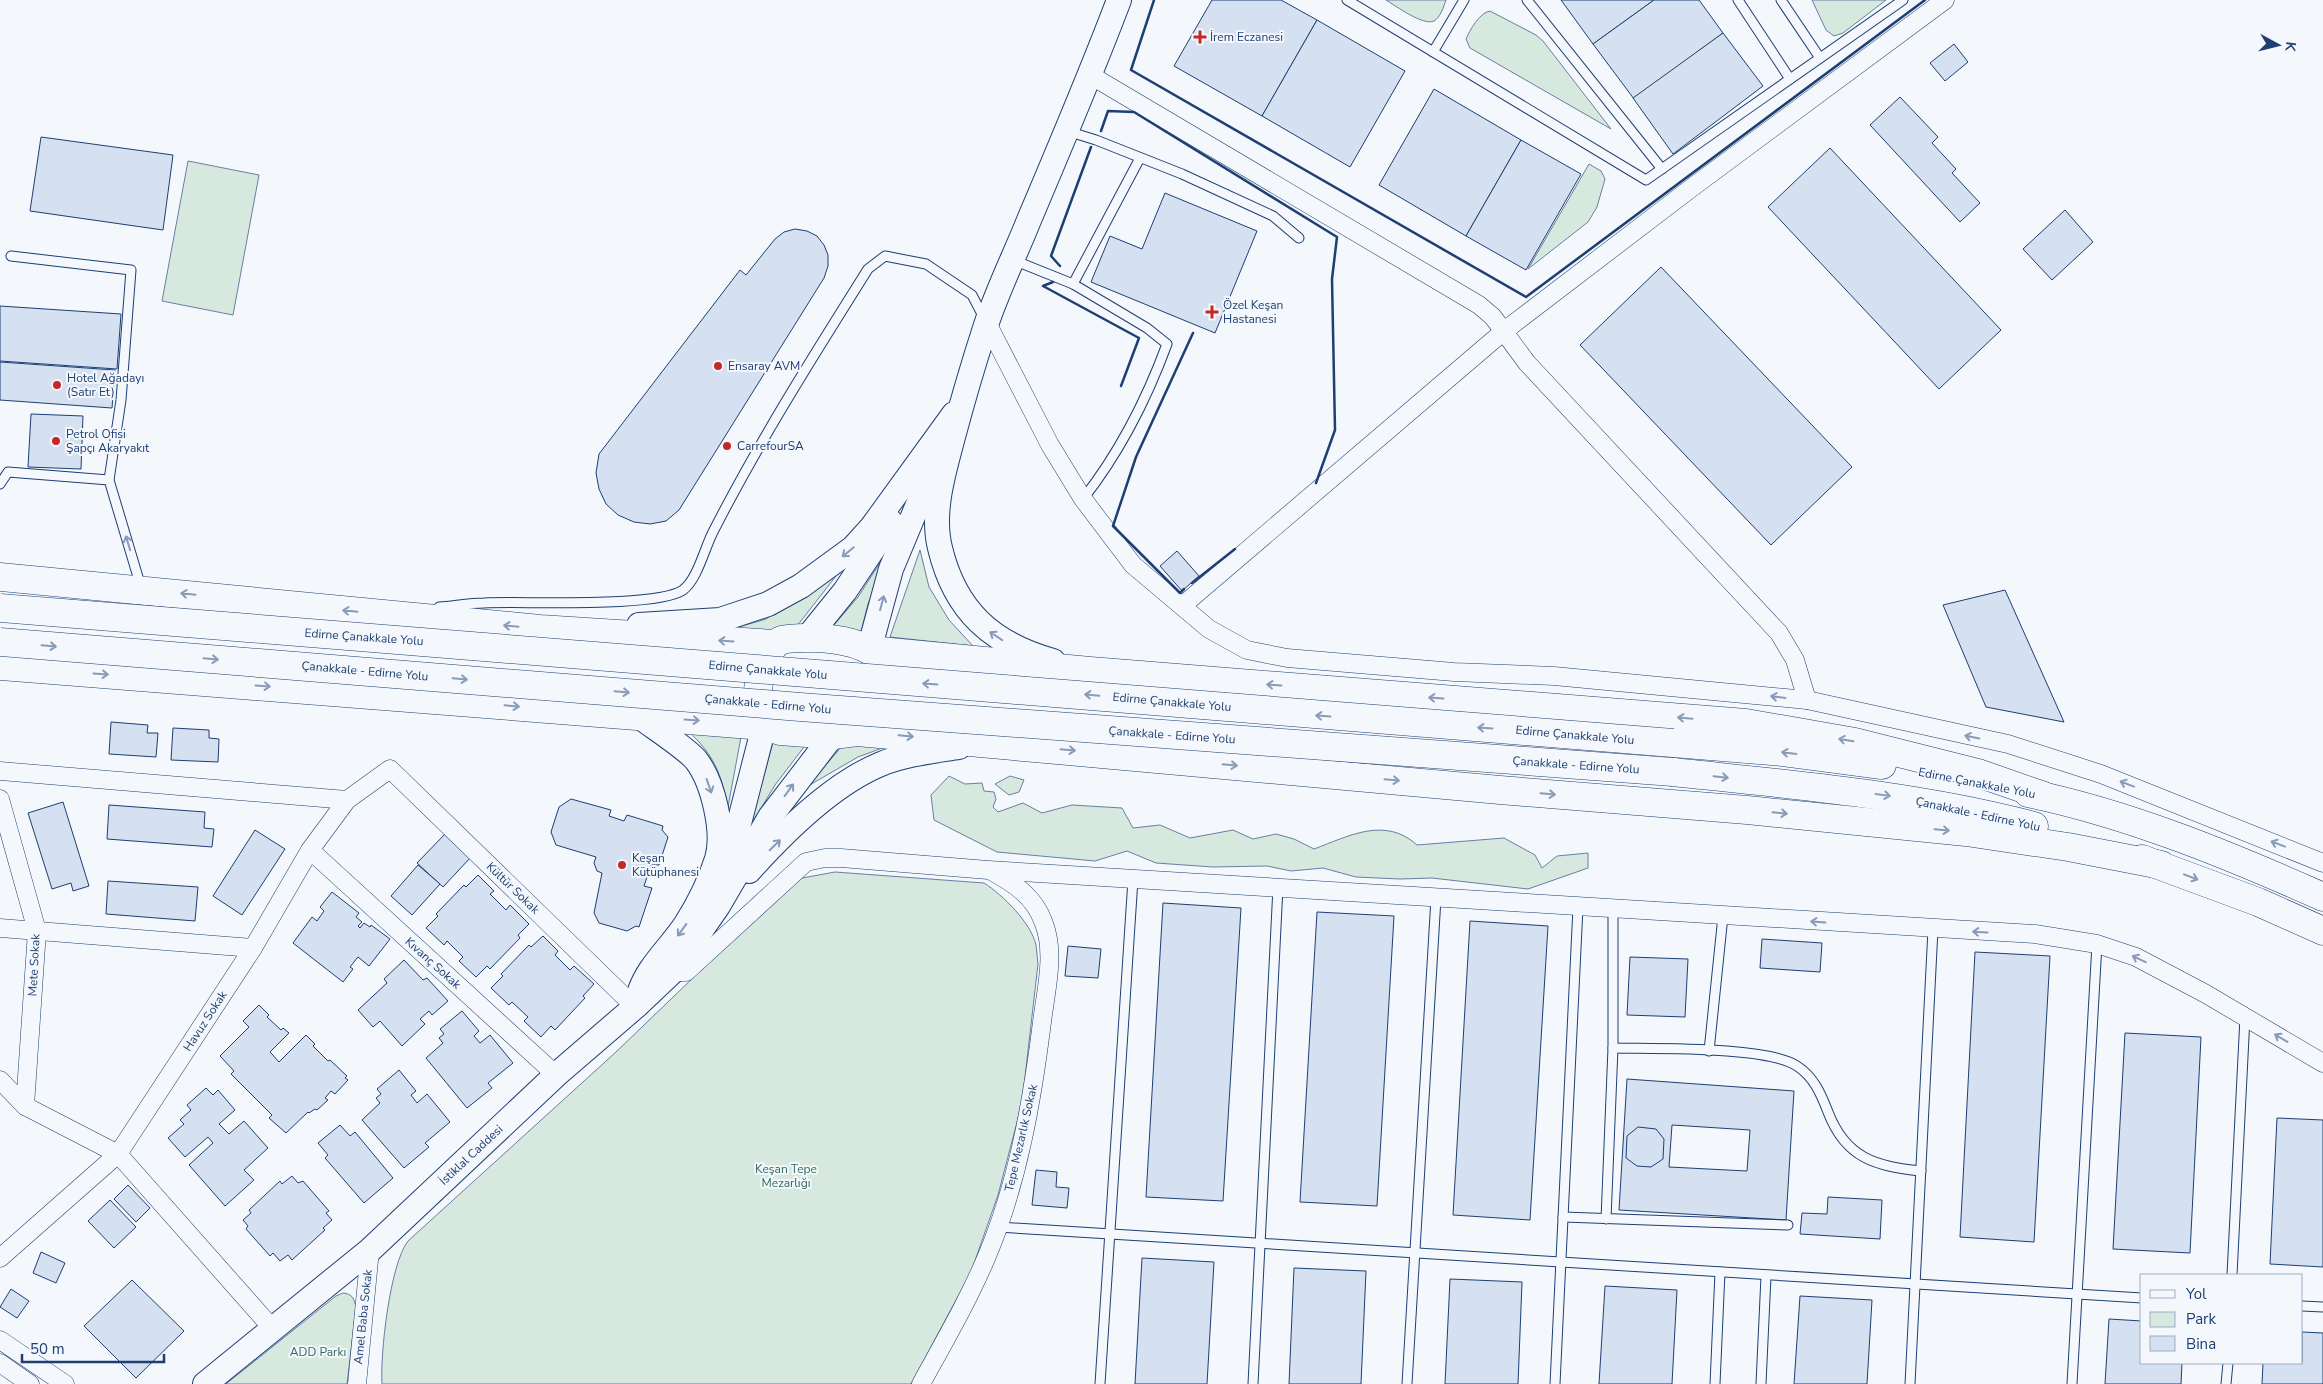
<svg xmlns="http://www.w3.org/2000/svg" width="2323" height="1384" viewBox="0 0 2323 1384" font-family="'Nunito Sans',sans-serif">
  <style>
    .green { fill: #d7e8df; stroke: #687fa3 }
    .building { fill: #d5e0f0; stroke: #1d3f73; fill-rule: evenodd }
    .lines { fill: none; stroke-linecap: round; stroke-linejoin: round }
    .lane-casing { stroke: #1d3f73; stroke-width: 11 }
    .street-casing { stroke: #1d3f73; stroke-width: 19 }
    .secondary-casing { stroke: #1d3f73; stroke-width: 26 }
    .highway-casing { stroke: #1d3f73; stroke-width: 29 }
    .lane { stroke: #f4f7fb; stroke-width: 9 }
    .street { stroke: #f4f7fb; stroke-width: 18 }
    .secondary { stroke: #f4f7fb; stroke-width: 24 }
    .highway { stroke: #f4f7fb; stroke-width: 28 }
    .highway-bridge-casing { stroke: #1d3f73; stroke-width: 29; stroke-linecap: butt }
    .highway-bridge { stroke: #f4f7fb; stroke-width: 28 }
    .wall { stroke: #1d3f73; stroke-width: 2.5 }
    .oneway { stroke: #889bb7 }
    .poi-dot { fill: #c62828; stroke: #f4f7fb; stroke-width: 2 }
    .labels { text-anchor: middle; stroke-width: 4; stroke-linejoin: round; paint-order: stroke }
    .poi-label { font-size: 12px; fill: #1d3f73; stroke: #f4f7fb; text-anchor: start }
    .street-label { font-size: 12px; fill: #1d3f73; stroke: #f4f7fb }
    .park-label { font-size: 12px; fill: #2c6c60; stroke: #f4f7fb }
  </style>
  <rect width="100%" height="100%" fill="#f4f7fb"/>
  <g class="green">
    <path d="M1386 0H1446C1444 6 1440 18 1434 21 1423 26 1396 6 1386 0Z"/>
    <polygon points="1812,0 1886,0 1843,33 1834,36 1826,30"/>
    <path d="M1490 11 1536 35 1543 41 1611 129 1470 48 1466 39C1470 30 1479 13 1490 11Z"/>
    <polygon points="188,161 259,175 233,315 162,301"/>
    <polygon points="1589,164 1601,171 1605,179 1597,207 1588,222 1528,269"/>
    <polygon points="890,547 868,604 860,636 828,632 858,597"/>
    <polygon points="920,550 929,587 949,620 973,646 890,637"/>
    <polygon points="836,576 790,635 732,629 766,619"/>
    <path d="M688 731 741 737 728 807C721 773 714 755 688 731Z"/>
    <polygon points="774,739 807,743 775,785 749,828"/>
    <polygon points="843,745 885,747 858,757 808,786"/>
    <path d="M949 776 965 784 982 783 984 791 994 792 996 799 993 807 998 812 1023 803 1042 813 1072 805 1122 808 1133 828 1160 825 1190 838 1233 830 1253 839 1276 834 1294 839 1314 849C1349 836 1385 816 1417 845L1504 838 1535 855 1542 868 1557 856 1588 853V868L1528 889 1432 878 1400 879 1356 877 1323 868 1291 871 1267 866 1213 867 1156 863 1127 851 1095 861 997 852 934 820 931 795Z"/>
    <polygon points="1010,776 1024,780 1019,792 1009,795 995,784"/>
    <path d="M835 872 984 883C1003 895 1031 923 1036 945 1037 951 1037 958 1038 964L1022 1103 998 1195 971 1272 911 1384H382C380 1354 390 1264 408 1241L616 1052 778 896 802 878Z"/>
    <path d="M343 1293C352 1294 354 1298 356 1307L347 1384H226L336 1296Z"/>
  </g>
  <g class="building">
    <polygon points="1212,0 1281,0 1317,20 1262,116 1174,66"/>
    <polygon points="1561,0 1654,0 1593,44"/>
    <polygon points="1654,0 1699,0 1723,33 1634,99 1593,44"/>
    <polygon points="1317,20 1405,71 1350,167 1262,116"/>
    <polygon points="1723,33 1763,86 1673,154 1633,98"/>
    <polygon points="1954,44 1968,62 1945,81 1930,63"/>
    <polygon points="1434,89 1521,140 1466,236 1379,185"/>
    <polygon points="1900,97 1938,137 1932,143 1956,169 1952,173 1980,203 1960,222 1870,125"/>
    <polygon points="41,137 173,155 163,230 30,211"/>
    <polygon points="1521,140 1581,174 1526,270 1466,236"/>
    <polygon points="1830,148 2001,330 1939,389 1768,207"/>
    <polygon points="1165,193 1257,231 1215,333 1091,282 1110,236 1142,249"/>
    <polygon points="2065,210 2093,242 2052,280 2023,249"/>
    <polygon points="795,229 807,231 817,236 824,245 828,255 828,266 824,278 679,510 666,521 650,524 634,522 618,515 606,504 599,489 596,473 599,454 740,270 746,275 775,239 784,232"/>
    <polygon points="1661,267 1852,467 1771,545 1580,345"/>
    <polygon points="0,306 121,314 117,369 0,361"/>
    <polygon points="0,362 115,370 112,408 0,400"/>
    <polygon points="31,414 83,416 81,469 28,467"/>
    <polygon points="1177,551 1199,576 1182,591 1160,566"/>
    <polygon points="2005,590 2064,722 1986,707 1943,605"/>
    <polygon points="111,722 148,725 147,733 158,733 156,757 109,754"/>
    <polygon points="173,728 209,730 209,738 219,739 218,762 171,760"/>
    <polygon points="571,799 611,810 609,816 624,821 627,815 663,826 662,830 668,837 659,865 651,865 644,886 652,888 639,927 636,926 627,931 599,923 594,913 602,873 597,871 594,863 596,857 556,845 551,832 559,807"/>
    <polygon points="63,802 89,886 73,891 71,883 52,889 28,813"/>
    <polygon points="109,805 205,812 204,828 214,829 212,847 107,839"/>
    <polygon points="255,830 285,849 242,915 213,896"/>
    <polygon points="446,833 471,857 443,887 417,863"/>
    <polygon points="418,865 440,884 412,915 391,896"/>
    <polygon points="478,875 494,891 490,894 506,910 510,905 529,924 518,935 520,938 490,969 487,966 476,977 459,961 463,957 447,941 444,945 426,928 438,916 436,914 464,885 466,887"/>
    <polygon points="108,881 198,887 195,921 106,914"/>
    <polygon points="332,892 359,913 356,917 362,922 358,926 360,928 364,923 370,927 371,925 390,939 369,966 358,957 350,967 353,969 343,982 293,943 312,917 317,921 324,911 320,907"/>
    <polygon points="1163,903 1241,908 1223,1201 1146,1197"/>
    <polygon points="1317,912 1394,916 1377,1206 1300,1202"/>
    <polygon points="1470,921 1548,926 1530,1220 1453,1215"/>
    <polygon points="543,936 558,951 555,955 570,970 574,966 594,984 583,996 585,998 555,1030 551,1026 541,1037 524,1021 528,1017 512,1002 509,1005 491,988 503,976 501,974 529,945 531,947"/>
    <polygon points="1762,939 1822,943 1820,972 1760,968"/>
    <polygon points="1068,946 1101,949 1098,978 1065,976"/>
    <polygon points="1975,952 2050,956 2034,1242 1960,1237"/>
    <polygon points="1630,957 1688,959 1685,1017 1627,1015"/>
    <polygon points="404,960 423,980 427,978 448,1001 432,1015 429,1011 420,1019 425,1024 402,1046 380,1021 373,1027 358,1010 387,983 384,979"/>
    <polygon points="259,1005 269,1015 267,1017 281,1030 283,1028 289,1033 270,1052 279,1062 306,1035 315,1044 313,1046 328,1061 330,1060 347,1076 345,1078 348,1080 335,1094 331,1091 325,1098 328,1100 317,1110 315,1109 309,1113 308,1112 286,1133 269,1118 272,1115 231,1074 234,1071 220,1056 249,1027 243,1021"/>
    <polygon points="462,1011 479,1031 474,1036 480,1043 490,1035 513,1063 488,1083 492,1088 467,1108 426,1058 443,1043 439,1038 444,1034 440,1029"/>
    <polygon points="2125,1033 2201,1037 2190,1253 2113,1249"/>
    <polygon points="399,1070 416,1091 411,1095 417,1103 427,1094 450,1122 425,1143 429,1147 404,1168 362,1120 380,1103 376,1098 381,1094 377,1089"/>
    <path d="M1627 1079 1794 1091 1786 1220 1619 1210ZM1672 1125 1750 1130 1747 1171 1669 1167Z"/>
    <polygon points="206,1088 213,1095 218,1090 235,1110 219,1124 229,1134 244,1121 268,1148 244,1170 254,1180 225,1206 189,1165 213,1143 208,1137 185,1157 168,1138 184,1124 180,1120 191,1110 187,1105"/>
    <polygon points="2277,1118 2323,1120 2323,1267 2270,1264"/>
    <polygon points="340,1125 350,1136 355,1132 393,1178 364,1203 325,1158 328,1155 318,1143"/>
    <polygon points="1638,1127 1656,1129 1664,1139 1663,1159 1651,1167 1637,1166 1626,1158 1627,1136"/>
    <polygon points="1036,1170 1057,1172 1056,1187 1069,1188 1067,1208 1032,1205"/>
    <polygon points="292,1176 298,1183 303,1181 329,1211 326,1213 332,1220 323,1228 325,1230 292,1260 288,1255 280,1261 273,1253 270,1256 246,1229 248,1226 243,1220 251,1213 249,1210 280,1181 282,1184"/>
    <polygon points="128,1185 150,1208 136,1222 114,1199"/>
    <polygon points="1828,1197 1882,1200 1880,1239 1800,1234 1802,1213 1827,1214"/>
    <polygon points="110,1200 136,1227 114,1248 88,1221"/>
    <polygon points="41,1252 65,1263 56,1283 33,1273"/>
    <polygon points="1142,1258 1214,1262 1207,1384 1135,1384"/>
    <polygon points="1294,1268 1366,1271 1361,1384 1289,1384"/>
    <polygon points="1450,1279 1522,1282 1518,1384 1445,1384"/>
    <polygon points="132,1280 184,1331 136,1378 84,1326"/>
    <polygon points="1605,1286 1677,1290 1672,1384 1599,1384"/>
    <polygon points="11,1289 29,1301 17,1318 0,1307"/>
    <polygon points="1800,1296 1872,1300 1867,1384 1794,1384"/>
    <polygon points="2109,1319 2142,1321 2142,1363 2182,1363 2181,1384 2105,1384"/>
    <polygon points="2302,1332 2323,1333 2323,1384 2262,1384 2263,1363 2302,1363"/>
  </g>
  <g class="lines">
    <g class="lane-casing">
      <g id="lane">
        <polyline points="1347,0 1646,180 1903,0"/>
        <polyline points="1527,0 1662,169"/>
        <polyline points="1738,0 1790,79"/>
        <polyline points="1781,0 1820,58"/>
        <polyline points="1433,52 1464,0"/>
        <polyline points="1067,131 1096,140 1182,174 1273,216 1299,238"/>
        <polyline points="11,256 131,270 121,400 109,480"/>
        <path d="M1013 260 1073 284 1147 328 1167 344C1146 401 1120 452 1083 499"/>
        <polyline points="1073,284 1140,158"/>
        <polyline points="0,484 8,472 109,480 141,587"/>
        <path d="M439 607C454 606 469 603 484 603 522 601 657 608 683 590 698 579 705 546 714 530 760 440 814 355 868 269L885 256 926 264 972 295 984 318"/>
        <path d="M1613 1048C1653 1049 1768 1046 1797 1066 1814 1077 1821 1094 1828 1112 1846 1159 1876 1166 1921 1171"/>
        <polyline points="1709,1051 1723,916"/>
        <polyline points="1563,1217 1788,1225"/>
        <polyline points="1606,1219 1613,1048 1613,909"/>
        <polyline points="998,1227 2142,1298"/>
        <polyline points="2232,1275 2245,1017"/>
        <polyline points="2302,1306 2323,1307"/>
        <polyline points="1100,1384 1133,879"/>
        <polyline points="1253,1384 1278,887"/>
        <polyline points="1407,1384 1436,898"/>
        <polyline points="1555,1384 1578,907"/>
        <polyline points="1715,1384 1720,1272"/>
        <polyline points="1761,1384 1766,1276"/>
        <polyline points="1910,1384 1933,929"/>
        <polyline points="2072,1384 2097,944"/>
        <polyline points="2226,1384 2228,1363"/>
      </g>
    </g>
    <g class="street-casing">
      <g id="street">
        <polyline points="1090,75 1479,305 1493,317 1527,363 1779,633 1795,660 1807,700"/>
        <polyline points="987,323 1050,445 1083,499 1133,565 1209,629 1247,650 1287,658 1454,672 1554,676 1807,700 2008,744 2101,774 2323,863"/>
        <polyline points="1182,606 1504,331 1690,189 1945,0"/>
        <polyline points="0,771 347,800"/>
        <polyline points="0,799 37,931 25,1106"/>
        <polyline points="310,850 556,1075"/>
        <polyline points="0,928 253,948"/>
        <polyline points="672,972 686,972 806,862 825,858 841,858 988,870 2035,934 2097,944 2136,957 2206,994 2323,1063"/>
        <polyline points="0,1080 25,1106 118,1154 272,1328"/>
        <polyline points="0,1258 118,1154 253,948 310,850 347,800 390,769 635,1007"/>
        <polyline points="0,1340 65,1384"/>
        <polyline points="0,1363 30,1384"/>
        <polyline points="357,1384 370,1250"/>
        <path d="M921 1384C944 1342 968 1301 987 1256 1018 1182 1032 1102 1042 1022 1046 989 1056 952 1043 921 1034 897 1015 884 993 872"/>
      </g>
    </g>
    <g class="secondary-casing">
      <g id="secondary">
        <polyline points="639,625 720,620 768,604 801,586 853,548 872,527 954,414"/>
        <polyline points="807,638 845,591 891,522"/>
        <polyline points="869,650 891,569 937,459"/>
        <path d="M1053 661C992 644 955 611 940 548 931 512 944 471 953 437 963 399 974 362 986 325 998 289 1015 255 1029 220 1060 147 1091 74 1119 0"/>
        <path d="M639 716C653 727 686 748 696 760 713 782 725 832 717 859 710 881 698 905 686 924 671 947 647 967 639 994"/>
        <polyline points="719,867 734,843 764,726"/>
        <path d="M749 871C784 832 832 784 881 764 905 754 934 751 959 747"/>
        <polyline points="205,1384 370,1250 556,1075 635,1007 672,972 718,906 770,817 833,735"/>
      </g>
    </g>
    <g class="highway-casing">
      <g id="highway">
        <polyline points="0,577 540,629 774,644"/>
        <polyline points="0,666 764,726 780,731 833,735 857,732 1500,790 1747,810 1966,832 2068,847 2161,865"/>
        <path d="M764 725C762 717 758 707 758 699 757 683 765 646 782 640 792 637 806 638 817 638 835 639 853 641 869 650L1090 671 1746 723 1855 742 1978 773 2044 796"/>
        <polyline points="1673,743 1783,752 1882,765"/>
        <path d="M1673 772C1794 785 1916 795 2034 826"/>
        <path d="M2028 793C2129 814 2229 855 2323 897"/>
        <polyline points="2142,859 2258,902 2323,931"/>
      </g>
    </g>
    <use href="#lane" class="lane"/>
    <use href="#street" class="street"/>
    <use href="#secondary" class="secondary"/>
    <use href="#highway" class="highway"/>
    <g class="highway-bridge-casing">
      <g id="highway-bridge">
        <polyline points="0,608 1673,743"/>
        <polyline points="0,642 800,707 1673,772"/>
      </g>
    </g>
    <use href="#highway-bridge" class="highway-bridge"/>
    <g class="wall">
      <polyline points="1154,0 1131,70 1526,297 1925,0"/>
      <polyline points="1101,131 1108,111 1134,112 1337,237 1332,279 1335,430 1316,483"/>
      <polyline points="1060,266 1051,256 1091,147"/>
      <polyline points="1053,282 1043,286 1139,338 1121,386"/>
      <polyline points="1192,583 1235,549"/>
      <polyline points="1184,589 1180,593 1113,526 1136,457 1193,333"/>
    </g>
  </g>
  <defs><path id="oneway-shaft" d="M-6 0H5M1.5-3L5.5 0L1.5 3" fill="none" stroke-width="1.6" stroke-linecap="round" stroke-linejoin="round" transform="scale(1.25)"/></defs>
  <g class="oneway">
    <use href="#oneway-shaft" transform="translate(128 543) rotate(-107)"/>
    <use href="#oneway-shaft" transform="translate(848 552) rotate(141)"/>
    <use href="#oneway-shaft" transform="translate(188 594) rotate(-174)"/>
    <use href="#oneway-shaft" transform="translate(882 603) rotate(-75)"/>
    <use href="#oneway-shaft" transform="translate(350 611) rotate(-174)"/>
    <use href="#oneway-shaft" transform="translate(511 626) rotate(-175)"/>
    <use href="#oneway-shaft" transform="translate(996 636) rotate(-146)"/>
    <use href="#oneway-shaft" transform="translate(726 641) rotate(-176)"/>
    <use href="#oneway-shaft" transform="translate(49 646) rotate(5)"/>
    <use href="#oneway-shaft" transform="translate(211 659) rotate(5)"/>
    <use href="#oneway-shaft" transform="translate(101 674) rotate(4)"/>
    <use href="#oneway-shaft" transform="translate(460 679) rotate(5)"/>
    <use href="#oneway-shaft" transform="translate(930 684) rotate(-176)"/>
    <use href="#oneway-shaft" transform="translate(1274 685) rotate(-176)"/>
    <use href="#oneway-shaft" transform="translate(263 686) rotate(4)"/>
    <use href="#oneway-shaft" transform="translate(622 692) rotate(5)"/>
    <use href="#oneway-shaft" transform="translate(1092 695) rotate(-175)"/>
    <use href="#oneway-shaft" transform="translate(1778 697) rotate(-173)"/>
    <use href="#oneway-shaft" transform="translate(1436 698) rotate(-176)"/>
    <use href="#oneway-shaft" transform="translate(512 706) rotate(5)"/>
    <use href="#oneway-shaft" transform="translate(1323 716) rotate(-176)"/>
    <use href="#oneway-shaft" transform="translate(1685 718) rotate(-175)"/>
    <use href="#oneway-shaft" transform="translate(692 720) rotate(4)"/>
    <use href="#oneway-shaft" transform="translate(1485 728) rotate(-176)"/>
    <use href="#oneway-shaft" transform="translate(906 736) rotate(5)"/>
    <use href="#oneway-shaft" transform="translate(1972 737) rotate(-168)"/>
    <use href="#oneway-shaft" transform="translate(1846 740) rotate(-170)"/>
    <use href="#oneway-shaft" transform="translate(1068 750) rotate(5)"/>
    <use href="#oneway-shaft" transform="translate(1789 753) rotate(-173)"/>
    <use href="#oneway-shaft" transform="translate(1230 765) rotate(5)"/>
    <use href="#oneway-shaft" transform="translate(1721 777) rotate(6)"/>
    <use href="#oneway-shaft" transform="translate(1392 780) rotate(5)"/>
    <use href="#oneway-shaft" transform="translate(2127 784) rotate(-159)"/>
    <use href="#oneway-shaft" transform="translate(709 786) rotate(71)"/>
    <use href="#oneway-shaft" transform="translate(789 790) rotate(-54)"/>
    <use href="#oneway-shaft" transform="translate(1548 794) rotate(5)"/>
    <use href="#oneway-shaft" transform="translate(1883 795) rotate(8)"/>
    <use href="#oneway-shaft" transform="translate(1780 813) rotate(6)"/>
    <use href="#oneway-shaft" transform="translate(1942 830) rotate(5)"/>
    <use href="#oneway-shaft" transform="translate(2278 844) rotate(-159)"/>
    <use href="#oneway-shaft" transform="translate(775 845) rotate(-44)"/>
    <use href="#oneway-shaft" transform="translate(2191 877) rotate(21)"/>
    <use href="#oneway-shaft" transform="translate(1818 922) rotate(-176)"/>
    <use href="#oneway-shaft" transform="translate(682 930) rotate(126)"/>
    <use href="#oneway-shaft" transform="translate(1980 932) rotate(-177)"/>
    <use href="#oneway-shaft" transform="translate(2139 959) rotate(-155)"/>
    <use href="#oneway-shaft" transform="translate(2281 1038) rotate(-149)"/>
  </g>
  <g class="poi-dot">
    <path d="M1197.5 29.5h5v5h5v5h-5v5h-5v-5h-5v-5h5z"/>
    <path d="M1209.5 304.5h5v5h5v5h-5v5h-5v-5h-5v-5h5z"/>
    <circle cx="718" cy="366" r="5"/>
    <circle cx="57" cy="385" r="5"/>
    <circle cx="56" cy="441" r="5"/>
    <circle cx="727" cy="446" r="5"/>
    <circle cx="622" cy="865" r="5"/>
  </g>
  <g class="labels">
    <g class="poi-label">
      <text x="1210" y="41">İrem Eczanesi</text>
      <text x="1223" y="309">Özel Keşan<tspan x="1223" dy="14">Hastanesi</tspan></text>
      <text x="728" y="370">Ensaray AVM</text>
      <text x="67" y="382">Hotel Ağadayı<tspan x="67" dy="14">(Satır Et)</tspan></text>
      <text x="66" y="438">Petrol Ofisi<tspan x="66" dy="14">Şapçı Akaryakıt</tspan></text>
      <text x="737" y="450">CarrefourSA</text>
      <text x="632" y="862">Keşan<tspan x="632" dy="14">Kütüphanesi</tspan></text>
    </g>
    <g class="street-label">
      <text transform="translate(364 637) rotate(4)" y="4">Edirne Çanakkale Yolu</text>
      <text transform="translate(768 670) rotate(5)" y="4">Edirne Çanakkale Yolu</text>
      <text transform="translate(365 671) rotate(5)" y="4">Çanakkale - Edirne Yolu</text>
      <text transform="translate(1172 702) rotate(5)" y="4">Edirne Çanakkale Yolu</text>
      <text transform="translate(768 704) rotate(5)" y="4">Çanakkale - Edirne Yolu</text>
      <text transform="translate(1172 735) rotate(4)" y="4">Çanakkale - Edirne Yolu</text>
      <text transform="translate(1575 735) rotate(5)" y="4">Edirne Çanakkale Yolu</text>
      <text transform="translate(1576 765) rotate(4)" y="4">Çanakkale - Edirne Yolu</text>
      <text transform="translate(1977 783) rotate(11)" y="4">Edirne Çanakkale Yolu</text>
      <text transform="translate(1978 814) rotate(12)" y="4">Çanakkale - Edirne Yolu</text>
      <text transform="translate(513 888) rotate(44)" y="4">Kültür Sokak</text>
      <text transform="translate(433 963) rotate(42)" y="4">Kıvanç Sokak</text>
      <text transform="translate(34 965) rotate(-87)" y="4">Mete Sokak</text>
      <text transform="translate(205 1021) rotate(-57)" y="4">Havuz Sokak</text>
      <text transform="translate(1021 1138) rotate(-77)" y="4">Tepe Mezarlık Sokak</text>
      <text transform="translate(471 1155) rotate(-43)" y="4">İstiklal Caddesi</text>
      <text transform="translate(363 1317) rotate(-84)" y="4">Amel Baba Sokak</text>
    </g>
    <g class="park-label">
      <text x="786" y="1173">Keşan Tepe<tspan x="786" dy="14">Mezarlığı</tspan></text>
      <text x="318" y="1356">ADD Parkı</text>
    </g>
  </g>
  <rect x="2140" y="1274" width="162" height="90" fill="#f4f7fb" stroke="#9eadc5"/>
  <rect x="2150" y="1290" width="25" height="8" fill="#f4f7fb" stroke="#9eadc5"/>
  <text x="2186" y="1299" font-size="15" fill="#1d3f73">Yol</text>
  <rect x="2150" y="1312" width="25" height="15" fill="#d7e8df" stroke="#9eadc5"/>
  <text x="2186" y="1324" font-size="15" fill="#1d3f73">Park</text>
  <rect x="2150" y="1336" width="25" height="15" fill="#d5e0f0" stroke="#9eadc5"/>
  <text x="2186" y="1349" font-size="15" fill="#1d3f73">Bina</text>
  <g transform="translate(2278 45) rotate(97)" stroke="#f4f7fb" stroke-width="4" paint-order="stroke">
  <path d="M0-4L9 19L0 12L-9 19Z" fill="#1d3f73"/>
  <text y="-8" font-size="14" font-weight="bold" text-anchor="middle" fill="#1d3f73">K</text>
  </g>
  <path d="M22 1354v8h142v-8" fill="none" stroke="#1d3f73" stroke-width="2.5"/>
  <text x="30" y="1354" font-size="15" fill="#1d3f73" stroke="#f4f7fb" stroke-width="4" paint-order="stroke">50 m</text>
</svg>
